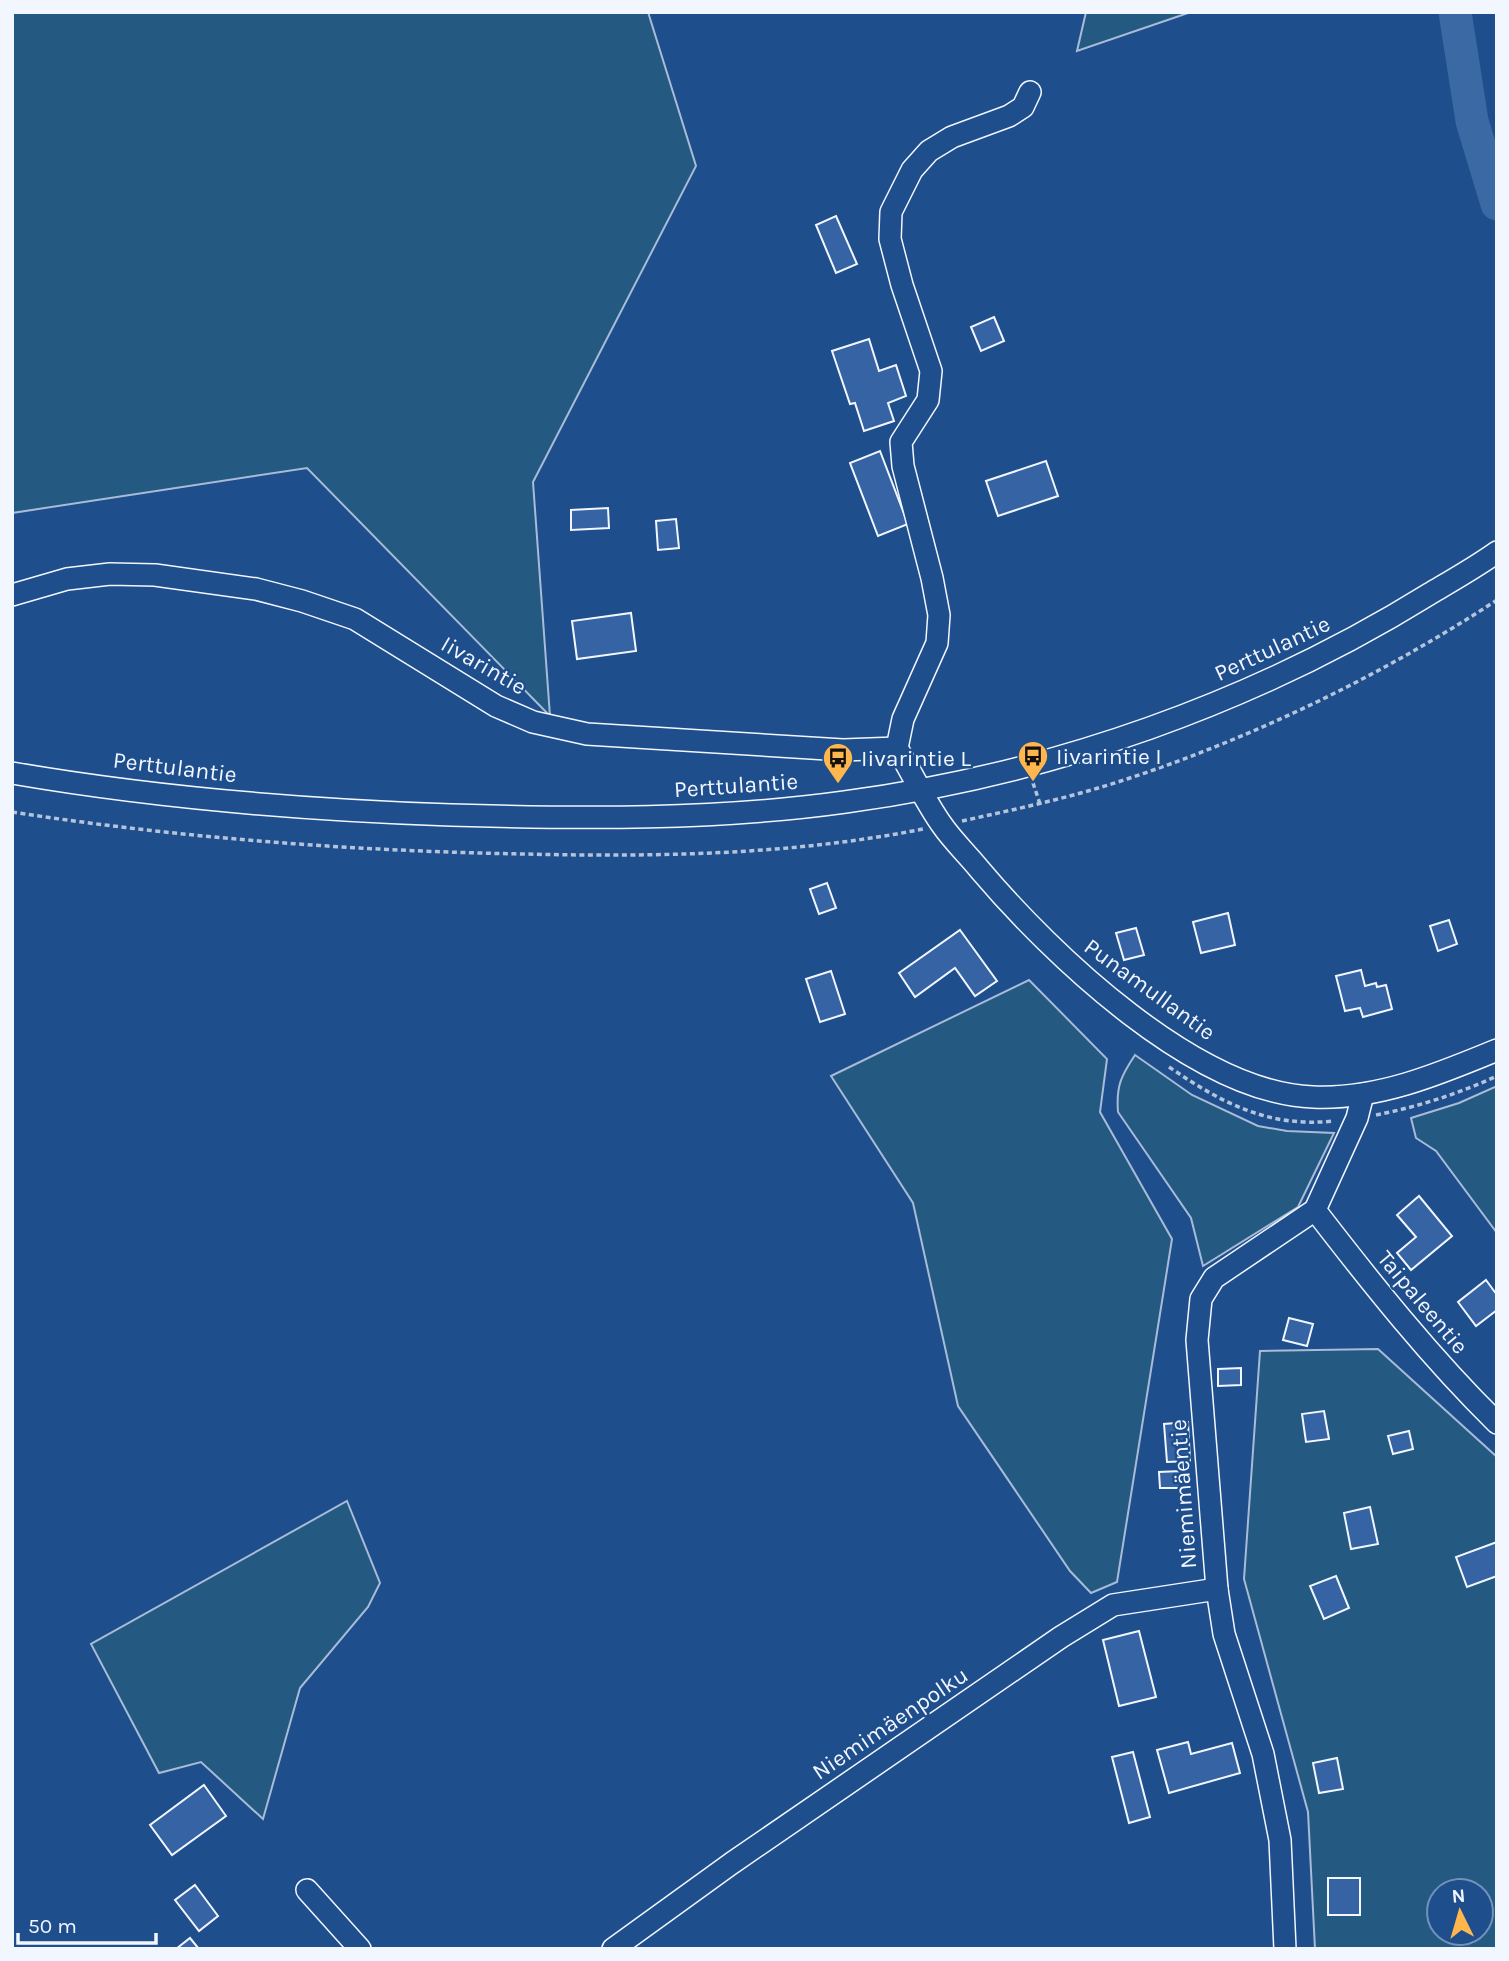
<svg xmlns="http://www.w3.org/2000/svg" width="1509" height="1961" viewBox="0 0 1509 1961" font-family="Karla,sans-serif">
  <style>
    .green { fill: #245a82; stroke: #a8bbd7; stroke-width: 2; fill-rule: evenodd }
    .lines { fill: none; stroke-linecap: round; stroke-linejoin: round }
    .river { stroke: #3b69a3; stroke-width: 33 }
    .building { fill: #3563a3; stroke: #f2f6ff; stroke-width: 2 }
    .minor-casing { stroke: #f2f6ff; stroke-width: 24 }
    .path { stroke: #b3c4dc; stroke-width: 3.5; stroke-dasharray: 5 3.5; stroke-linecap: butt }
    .minor { stroke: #1f4e8c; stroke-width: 21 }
    .labels { text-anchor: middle; stroke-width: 5; stroke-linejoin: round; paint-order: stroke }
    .street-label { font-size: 23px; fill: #f2f6ff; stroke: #1f4e8c }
    .poi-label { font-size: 23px; fill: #f2f6ff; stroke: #1f4e8c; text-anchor: start }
  </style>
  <rect width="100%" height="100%" fill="#1f4e8c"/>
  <g class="green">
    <polygon points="12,12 648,12 696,166 533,482 550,716 307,468 12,513"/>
    <polygon points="1086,12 1191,12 1077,51"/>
    <polygon points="1029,980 1107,1059 1100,1112 1172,1239 1117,1582 1091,1593 1070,1571 958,1406 913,1203 831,1076"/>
    <path d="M1135 1055 1192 1095 1258 1126 1287 1131 1334 1133 1298 1207 1203 1266 1191 1218 1118 1112C1116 1086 1121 1076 1135 1055Z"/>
    <polygon points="1497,1086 1497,1233 1436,1151 1416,1138 1411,1118 1459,1103"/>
    <path d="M1378 1349 1497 1457V1949H1315L1308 1812 1244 1579 1260 1351ZM1439 1891H1481V1933H1439Z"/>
    <polygon points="347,1501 380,1583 368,1607 300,1688 263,1819 201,1762 159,1773 91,1644"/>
  </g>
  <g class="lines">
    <polyline class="river" points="1455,12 1472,121 1497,204"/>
  </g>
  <g class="building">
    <polygon points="836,216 857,264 836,273 816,225"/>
    <polygon points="994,317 1004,341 981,351 971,327"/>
    <polygon points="869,339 879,371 896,365 906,396 888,403 894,421 864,431 855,403 850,404 832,351"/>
    <polygon points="880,451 908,524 878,536 850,463"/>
    <polygon points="1046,461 1058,496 998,516 986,481"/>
    <polygon points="608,508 609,528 571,530 571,510"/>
    <polygon points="676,519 679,548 658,550 656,521"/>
    <polygon points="631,613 636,651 577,659 572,621"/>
    <polygon points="827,883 836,908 819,914 810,889"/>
    <polygon points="1228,913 1235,945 1201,953 1193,922"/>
    <polygon points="1449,920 1457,944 1438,951 1430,926"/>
    <polygon points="1136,928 1144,955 1124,960 1116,933"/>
    <polygon points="960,930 997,981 975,996 955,968 915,997 899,973"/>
    <polygon points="1361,970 1365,986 1376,983 1377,987 1386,985 1392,1009 1363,1017 1360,1008 1345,1011 1336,976"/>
    <polygon points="831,971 845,1014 820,1022 806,979"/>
    <polygon points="1419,1196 1452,1236 1411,1270 1397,1253 1416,1237 1397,1215"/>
    <polygon points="1486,1280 1497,1295 1497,1310 1476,1326 1458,1302"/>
    <polygon points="1289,1318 1313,1324 1307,1346 1283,1340"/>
    <polygon points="1241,1368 1241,1385 1218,1386 1218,1369"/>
    <polygon points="1324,1411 1329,1439 1306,1442 1302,1414"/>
    <polygon points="1188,1422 1190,1461 1167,1462 1164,1424"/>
    <polygon points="1409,1431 1413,1449 1393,1454 1388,1436"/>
    <polygon points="1181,1471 1182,1488 1160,1488 1159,1472"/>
    <polygon points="1370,1507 1378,1544 1351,1549 1344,1513"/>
    <polygon points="1497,1542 1497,1576 1467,1587 1456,1557"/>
    <polygon points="1336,1576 1349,1608 1324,1619 1310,1586"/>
    <polygon points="1139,1631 1156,1697 1119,1706 1103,1640"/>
    <polygon points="1188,1742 1191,1754 1232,1743 1240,1773 1169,1793 1157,1750"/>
    <polygon points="1133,1752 1150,1817 1129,1823 1112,1757"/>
    <polygon points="1337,1758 1343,1789 1319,1793 1313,1763"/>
    <polygon points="204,1785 226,1816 172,1855 150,1825"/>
    <rect x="1328" y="1878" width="32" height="37"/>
    <polygon points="195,1885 218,1916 199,1931 175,1900"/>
    <polygon points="190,1938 199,1949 176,1949"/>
  </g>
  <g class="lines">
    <g class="minor-casing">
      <g id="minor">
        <path d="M12 595 67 579 110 574 155 575 256 589 302 601 355 619 496 706 533 722 587 734 843 750 897 748C912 773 925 801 942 825 953 841 968 855 980 870 1052 955 1196 1093 1313 1097 1377 1100 1439 1074 1497 1050"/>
        <polyline points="897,748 903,719 937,643 939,615 932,578 903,466 901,442 928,400 931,371 902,285 890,239 891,212 912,170 929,151 952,137 1009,116 1023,107 1030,92"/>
        <path d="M12 773C157 798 305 810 451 815 583 819 715 820 845 802 1052 774 1254 703 1431 593 1453 580 1476 567 1497 552"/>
        <path d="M1315 1210C1372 1284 1430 1357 1497 1423"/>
        <polyline points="307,1890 360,1949"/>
        <polyline points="613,1949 732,1863 1061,1637 1113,1605 1217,1589"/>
        <polyline points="1285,1949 1280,1840 1263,1754 1224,1634 1217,1589 1197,1340 1201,1299 1214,1278 1315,1210 1357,1118 1363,1094"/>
      </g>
    </g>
    <g class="path">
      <polyline points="1033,783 1040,804"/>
      <path d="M12 812C181 838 352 851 523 854 657 857 792 855 923 829"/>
      <path d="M962 821C1017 809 1073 797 1127 779 1257 736 1382 675 1497 600"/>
      <path d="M1169 1067C1222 1103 1268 1128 1334 1121"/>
      <path d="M1376 1115C1417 1107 1458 1094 1497 1076"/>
    </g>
    <use href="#minor" class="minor"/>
  </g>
  <defs>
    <g id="bus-pin" transform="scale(1.575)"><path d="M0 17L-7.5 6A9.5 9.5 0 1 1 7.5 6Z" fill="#ffb74d" stroke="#1f4e8c"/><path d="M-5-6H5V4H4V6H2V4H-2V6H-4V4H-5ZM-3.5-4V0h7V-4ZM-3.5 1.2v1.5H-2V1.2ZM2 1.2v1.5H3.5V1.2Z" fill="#111"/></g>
  </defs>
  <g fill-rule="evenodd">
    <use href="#bus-pin" x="1033" y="756"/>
    <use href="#bus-pin" x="838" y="758"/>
  </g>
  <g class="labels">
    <g class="street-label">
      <text transform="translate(1272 648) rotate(-25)" y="8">Perttulantie</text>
      <text transform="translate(484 665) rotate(30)" y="8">Iivarintie</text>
      <text transform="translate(175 767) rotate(7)" y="8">Perttulantie</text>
      <text transform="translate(736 785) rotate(-4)" y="8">Perttulantie</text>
      <text transform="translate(1150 989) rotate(36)" y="8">Punamullantie</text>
      <text transform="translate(1423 1302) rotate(50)" y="8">Taipaleentie</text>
      <text transform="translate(1183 1494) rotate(-94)" y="8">Niemimäentie</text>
      <text transform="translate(890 1723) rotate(-34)" y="8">Niemimäenpolku</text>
    </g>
    <g class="poi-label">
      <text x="1056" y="764">Iivarintie I</text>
      <text x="861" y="766">Iivarintie L</text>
    </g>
  </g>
  <rect width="1509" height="1961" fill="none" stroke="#f2f6ff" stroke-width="28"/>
  <g transform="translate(1460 1912) rotate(355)"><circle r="33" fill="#1f4e8c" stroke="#7391ba" stroke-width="2"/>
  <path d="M0-5L12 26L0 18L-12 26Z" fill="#ffb74d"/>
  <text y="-10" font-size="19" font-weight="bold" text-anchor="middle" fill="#f2f6ff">N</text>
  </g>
  <path d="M18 1933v10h138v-10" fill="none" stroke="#f2f6ff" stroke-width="3.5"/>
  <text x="28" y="1933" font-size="21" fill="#f2f6ff" stroke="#1f4e8c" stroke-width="5" paint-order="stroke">50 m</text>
</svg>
